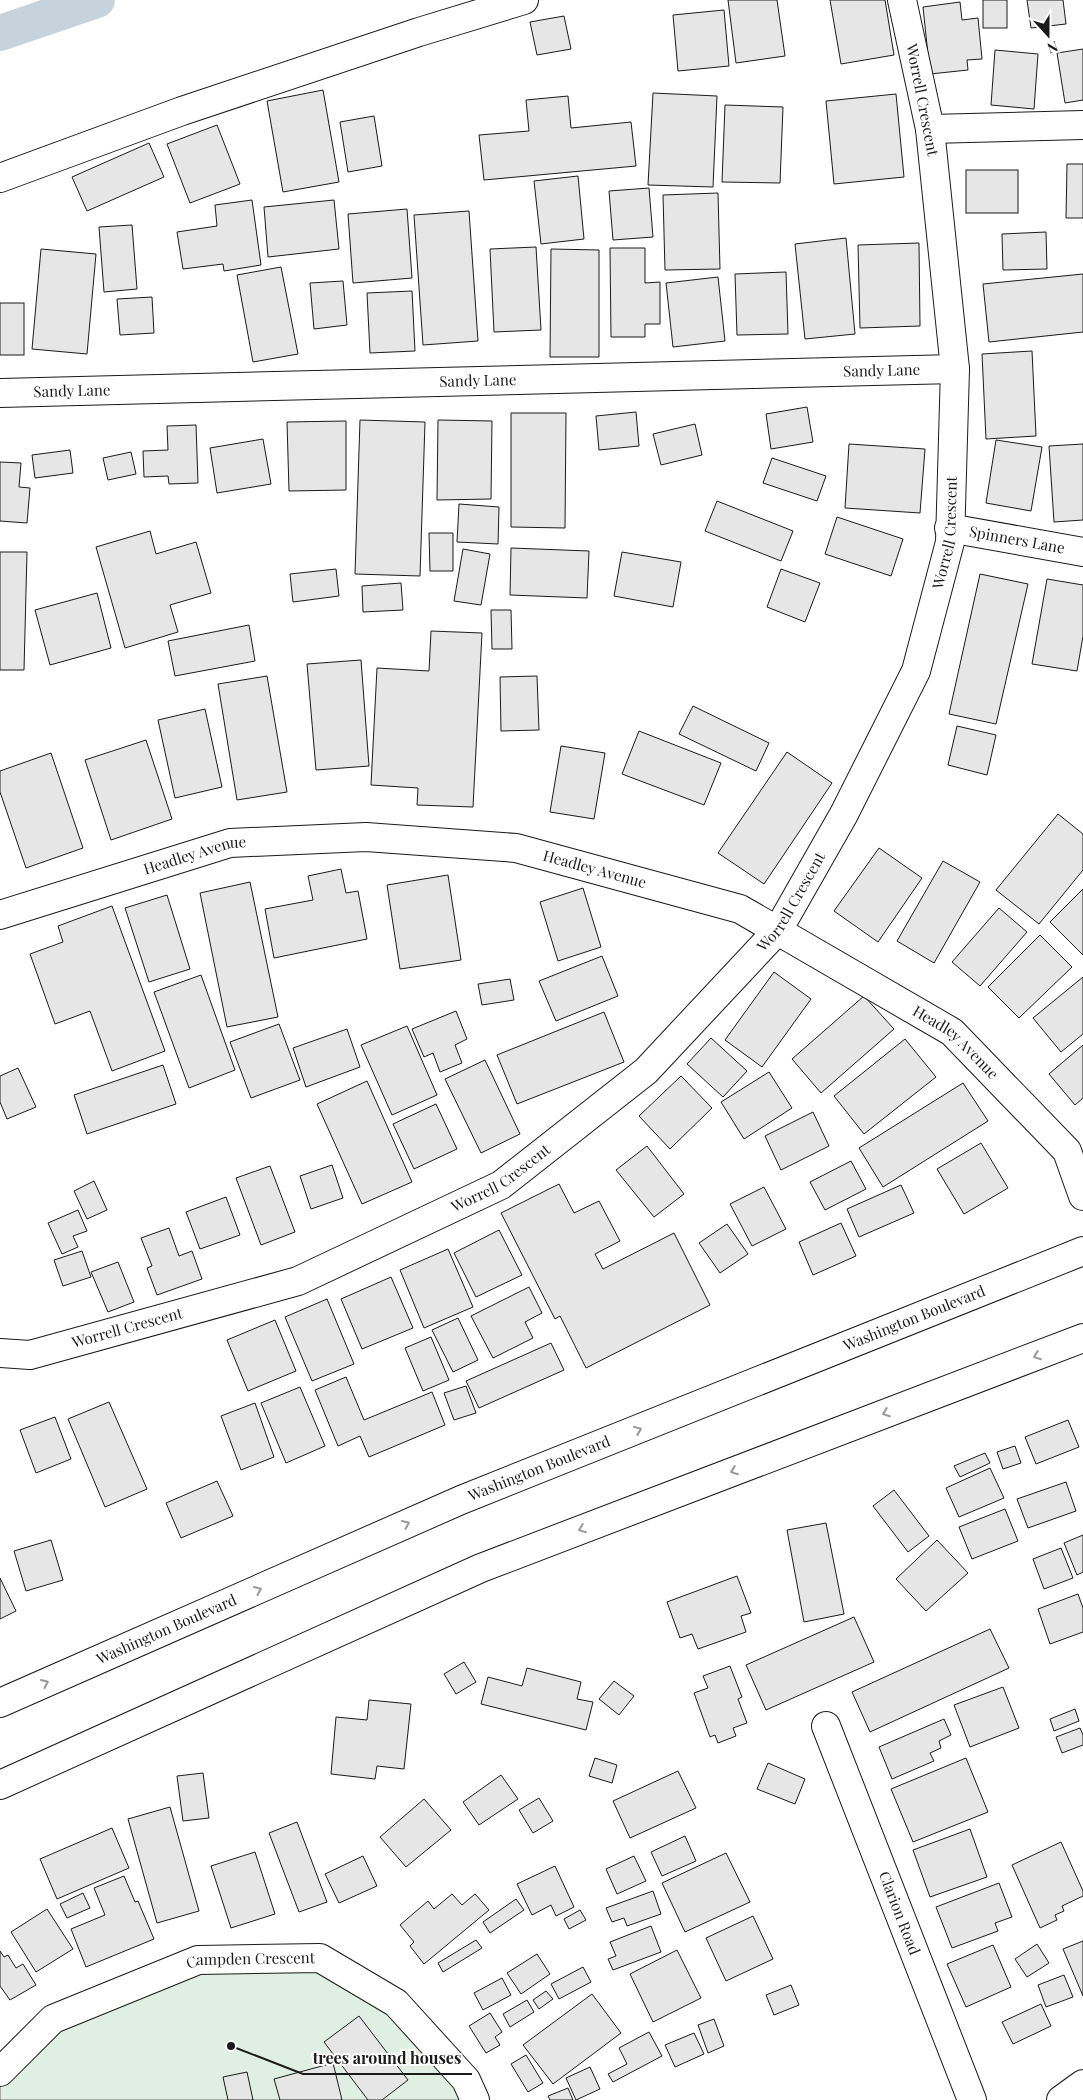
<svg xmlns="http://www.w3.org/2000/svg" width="1083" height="2100" viewBox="0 0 1083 2100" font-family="'Playfair Display',serif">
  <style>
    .green { fill: #e0efe3; stroke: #6a6a6a }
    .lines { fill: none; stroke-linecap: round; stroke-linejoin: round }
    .canal { stroke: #c6d2dc; stroke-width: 36 }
    .building { fill: #e6e6e6; stroke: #1a1a1a }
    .street-casing { stroke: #1a1a1a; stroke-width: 30 }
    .highway-casing { stroke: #1a1a1a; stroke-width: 30 }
    .street { stroke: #fff; stroke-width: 28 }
    .highway { stroke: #fff; stroke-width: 28 }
    .oneway { stroke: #989898 }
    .labels { text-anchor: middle; stroke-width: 4; stroke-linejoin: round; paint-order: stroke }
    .street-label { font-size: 15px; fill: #1a1a1a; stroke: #fff }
    .leader { fill: none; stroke: #1a1a1a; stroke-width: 2 }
    .callout-dot { fill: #1a1a1a; stroke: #fff; stroke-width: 2 }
    .callout-label { font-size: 16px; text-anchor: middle; font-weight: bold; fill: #1a1a1a; stroke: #fff; stroke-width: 4; stroke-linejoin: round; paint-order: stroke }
  </style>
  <rect width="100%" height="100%" fill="#fff"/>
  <polygon class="green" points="320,1958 396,2003 475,2100 0,2100 0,2072 53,2019 198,1960"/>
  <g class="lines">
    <polyline class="canal" points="0,33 97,0"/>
  </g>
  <g class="building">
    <polygon points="728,0 777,0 785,56 736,63"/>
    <polygon points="830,0 885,0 894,55 841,64"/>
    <rect x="983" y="0" width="24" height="28"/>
    <polygon points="1027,0 1063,0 1066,24 1031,28"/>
    <polygon points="960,2 962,20 978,18 982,59 967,60 968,70 930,74 923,7"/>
    <polygon points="724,10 729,66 678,71 673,15"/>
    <polygon points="564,16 571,49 537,55 530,22"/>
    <polygon points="1083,49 1083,100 1065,103 1057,53"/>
    <polygon points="995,50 1038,54 1034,109 991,105"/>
    <polygon points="323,90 339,182 283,192 267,101"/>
    <polygon points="653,93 717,96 713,187 648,185"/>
    <polygon points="896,94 904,177 834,184 826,101"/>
    <polygon points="568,96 571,128 631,122 636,166 484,180 479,135 529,131 526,100"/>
    <polygon points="725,105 783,107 780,183 722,182"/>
    <polygon points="374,116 382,166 348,172 340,122"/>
    <polygon points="217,125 240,184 190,203 167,144"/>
    <polygon points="149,143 164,177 87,211 72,177"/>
    <polygon points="1067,164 1083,164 1083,218 1066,218"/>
    <rect x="966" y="170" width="52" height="43"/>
    <polygon points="578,176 584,239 541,244 534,181"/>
    <polygon points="649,188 653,237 613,240 609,191"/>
    <polygon points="718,193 720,269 665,270 663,195"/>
    <polygon points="252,200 261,265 224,271 223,264 183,269 177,232 217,226 215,205"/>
    <polygon points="334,200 339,249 268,257 264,207"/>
    <polygon points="407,209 412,278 353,283 348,214"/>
    <polygon points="469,211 478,341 423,345 414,215"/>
    <polygon points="132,225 137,289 104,292 99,227"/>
    <polygon points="1046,232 1047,269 1003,270 1002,234"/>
    <polygon points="846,238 855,334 805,339 795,244"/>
    <polygon points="919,243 920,326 860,328 858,245"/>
    <polygon points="536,247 541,330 494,332 490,249"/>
    <polygon points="610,248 645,248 645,283 660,282 660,324 645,324 645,337 611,337"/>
    <polygon points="41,249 96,254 87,354 32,349"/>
    <polygon points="551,249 599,250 599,357 550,357"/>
    <polygon points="281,267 298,354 253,362 237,275"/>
    <polygon points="786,272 788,334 737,335 735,274"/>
    <polygon points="1083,274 1083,332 989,342 983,284"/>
    <polygon points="718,277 725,341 673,347 666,283"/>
    <polygon points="343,281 347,325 314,329 310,283"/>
    <polygon points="412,291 415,351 370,353 367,293"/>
    <polygon points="152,297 154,333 120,335 117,299"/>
    <rect x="0" y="303" width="24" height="52"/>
    <polygon points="1032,351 1036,436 986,439 982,354"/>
    <polygon points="807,407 813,442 771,449 766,414"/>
    <polygon points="636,412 639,446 599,450 596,416"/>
    <polygon points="511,413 566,413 565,528 511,527"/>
    <polygon points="360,420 425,422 420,576 355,574"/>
    <polygon points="438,420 492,421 491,499 437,500"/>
    <polygon points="346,421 346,490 289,491 287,422"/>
    <polygon points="695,424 702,455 661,465 653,434"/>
    <polygon points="196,425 198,483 169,484 168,476 144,477 143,451 168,450 167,426"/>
    <polygon points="263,439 271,484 217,493 210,448"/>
    <polygon points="996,440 1042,447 1031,511 986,503"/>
    <polygon points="849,444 925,449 920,513 845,508"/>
    <polygon points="1083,444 1083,520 1054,522 1049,446"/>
    <polygon points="70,450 73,473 35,478 32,455"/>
    <polygon points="131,452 136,474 108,480 103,458"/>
    <polygon points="772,458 826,476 817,501 763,483"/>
    <polygon points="0,462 21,463 19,487 30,488 27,523 0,521"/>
    <polygon points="717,501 793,531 781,561 705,531"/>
    <polygon points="459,504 499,507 498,544 457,542"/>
    <polygon points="837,517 903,539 891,576 825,554"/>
    <polygon points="150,531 156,554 196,542 211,593 170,605 178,632 125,648 96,547"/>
    <polygon points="429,533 453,533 453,571 430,571"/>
    <polygon points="511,548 589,551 587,598 510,595"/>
    <polygon points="463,549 490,554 481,605 454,601"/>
    <polygon points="0,552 27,552 24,670 0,670"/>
    <polygon points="622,552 681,562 673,607 614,596"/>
    <polygon points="336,569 339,596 293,602 290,574"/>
    <polygon points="781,569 820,583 805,622 767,607"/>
    <polygon points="980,574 1028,584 996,724 949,714"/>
    <polygon points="1047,579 1083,585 1083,636 1077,671 1032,664"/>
    <polygon points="401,583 403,610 363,612 362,586"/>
    <polygon points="97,593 111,648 50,665 35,610"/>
    <polygon points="491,610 511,610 512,649 492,649"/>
    <polygon points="249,625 255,661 175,676 168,641"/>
    <polygon points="431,631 482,633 473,807 417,805 418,788 371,785 377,668 429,671"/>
    <polygon points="361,660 369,766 316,770 307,664"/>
    <polygon points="267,676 287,792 237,800 218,684"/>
    <polygon points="537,676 539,730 501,731 500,677"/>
    <polygon points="693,706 769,743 756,771 679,734"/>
    <polygon points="205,709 222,787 175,798 158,720"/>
    <polygon points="957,726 996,735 987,775 948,765"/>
    <polygon points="639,731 721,763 704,805 622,774"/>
    <polygon points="146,740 172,819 111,840 85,760"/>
    <polygon points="561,746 605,753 594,819 550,812"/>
    <polygon points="787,752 832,783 764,884 718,853"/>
    <polygon points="51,753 83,848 26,868 0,792 0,771"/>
    <polygon points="1058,814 1083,834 1083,870 1039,924 996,890"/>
    <polygon points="879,848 922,878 878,942 834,911"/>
    <polygon points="943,861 980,882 934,963 897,941"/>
    <polygon points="341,869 346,893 358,891 367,939 274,958 265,909 313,900 308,876"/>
    <polygon points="448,875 461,960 400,969 387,885"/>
    <polygon points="250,882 278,1017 227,1027 200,893"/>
    <polygon points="583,888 601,947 558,961 540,902"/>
    <polygon points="1083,889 1083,955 1050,922"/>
    <polygon points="167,895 190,969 149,982 125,908"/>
    <polygon points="112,906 165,1051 112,1071 90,1011 55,1024 30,954 63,942 58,926"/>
    <polygon points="999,908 1027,932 980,986 952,962"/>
    <polygon points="1040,935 1072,967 1019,1018 988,987"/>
    <polygon points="602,956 618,996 556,1021 539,981"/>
    <polygon points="774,972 811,999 762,1067 725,1040"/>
    <polygon points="201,975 235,1070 189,1088 154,992"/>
    <polygon points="1083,977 1083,1034 1061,1052 1033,1018"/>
    <polygon points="510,979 514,1000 482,1005 478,984"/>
    <polygon points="864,996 894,1029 821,1093 792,1059"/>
    <polygon points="456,1011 467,1039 455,1045 462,1063 440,1072 433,1053 424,1057 412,1029"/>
    <polygon points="604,1012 624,1062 517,1104 497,1055"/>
    <polygon points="279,1024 300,1080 251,1098 230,1042"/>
    <polygon points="407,1026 437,1095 392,1115 361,1045"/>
    <polygon points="347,1029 360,1067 306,1087 293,1048"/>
    <polygon points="711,1038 747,1071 723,1097 687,1064"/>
    <polygon points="905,1039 936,1077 864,1134 834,1096"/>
    <polygon points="1083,1045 1083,1098 1075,1105 1049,1074"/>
    <polygon points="485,1060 520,1134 481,1153 445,1079"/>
    <polygon points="163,1065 176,1104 87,1134 74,1095"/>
    <polygon points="18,1068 36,1107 7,1119 0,1102 0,1076"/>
    <polygon points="769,1072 792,1108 744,1139 721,1102"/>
    <polygon points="681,1076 712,1108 670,1149 639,1116"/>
    <polygon points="367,1081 412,1182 362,1204 317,1104"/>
    <polygon points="963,1083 988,1121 883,1187 859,1148"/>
    <polygon points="436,1104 457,1149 414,1169 393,1124"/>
    <polygon points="813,1112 829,1146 781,1170 765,1136"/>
    <polygon points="981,1143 1008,1188 964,1214 937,1169"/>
    <polygon points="647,1146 684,1194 654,1217 616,1170"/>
    <polygon points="851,1161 866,1189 825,1210 810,1182"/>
    <polygon points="332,1165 343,1198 311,1209 300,1176"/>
    <polygon points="270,1166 295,1232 261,1245 236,1178"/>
    <polygon points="94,1181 107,1210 87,1219 74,1191"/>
    <polygon points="559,1184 574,1213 599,1201 620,1241 595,1254 603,1269 674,1233 710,1305 586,1368 560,1316 555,1319 501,1213"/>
    <polygon points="901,1185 914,1213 859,1237 847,1209"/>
    <polygon points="764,1187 786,1229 752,1246 730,1204"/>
    <polygon points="226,1197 240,1235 200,1249 186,1212"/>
    <polygon points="78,1210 87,1231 73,1236 78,1247 62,1254 48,1223"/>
    <polygon points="841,1223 856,1256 813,1275 799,1242"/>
    <polygon points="727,1224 748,1254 720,1273 699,1243"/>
    <polygon points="169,1228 179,1256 192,1251 202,1279 157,1295 147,1268 152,1266 141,1238"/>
    <polygon points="499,1230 522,1275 476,1297 454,1253"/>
    <polygon points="448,1249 473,1307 424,1328 400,1270"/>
    <polygon points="82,1251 91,1277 63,1286 54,1260"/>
    <polygon points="118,1262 134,1302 108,1312 91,1272"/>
    <polygon points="391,1277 413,1328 362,1349 341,1299"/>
    <polygon points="529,1287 542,1313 525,1322 533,1338 493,1358 471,1316"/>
    <polygon points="327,1299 354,1364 312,1381 285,1317"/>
    <polygon points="458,1318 478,1360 453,1372 432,1330"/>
    <polygon points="275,1320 296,1371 248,1391 227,1340"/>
    <polygon points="431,1337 449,1380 423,1391 405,1348"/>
    <polygon points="551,1343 564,1370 479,1408 466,1381"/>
    <polygon points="346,1377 364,1420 432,1392 445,1425 369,1457 360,1436 338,1446 315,1390"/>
    <polygon points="466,1386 476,1413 454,1420 444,1393"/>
    <polygon points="300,1387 325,1446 286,1463 261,1403"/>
    <polygon points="109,1402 147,1489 105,1507 68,1419"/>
    <polygon points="255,1403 274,1457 241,1470 221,1416"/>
    <polygon points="55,1417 71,1459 36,1473 20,1430"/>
    <polygon points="1068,1420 1079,1447 1036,1464 1025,1437"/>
    <polygon points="1015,1446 1021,1463 1003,1469 997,1452"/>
    <polygon points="985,1453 990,1463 960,1477 954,1466"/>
    <polygon points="990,1468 1004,1498 959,1517 946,1488"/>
    <polygon points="217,1481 233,1516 181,1538 166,1503"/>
    <polygon points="1066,1482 1076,1511 1028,1528 1017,1499"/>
    <polygon points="894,1490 929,1536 908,1552 873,1506"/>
    <polygon points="1005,1509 1018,1541 972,1559 959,1527"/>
    <polygon points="826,1523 844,1614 804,1622 787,1530"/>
    <polygon points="1083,1535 1083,1572 1077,1575 1064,1543"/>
    <polygon points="51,1540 63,1580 26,1591 14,1551"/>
    <polygon points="937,1540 968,1573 926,1611 896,1579"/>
    <polygon points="1061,1548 1073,1578 1044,1589 1033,1559"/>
    <polygon points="737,1576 751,1613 741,1616 746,1632 698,1649 692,1634 680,1638 667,1602"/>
    <polygon points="0,1578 16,1611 0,1619"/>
    <polygon points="1078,1594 1083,1608 1083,1632 1050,1644 1038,1609"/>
    <polygon points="854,1617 874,1662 766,1710 746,1665"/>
    <polygon points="990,1629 1009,1668 870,1732 852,1692"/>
    <polygon points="464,1662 476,1682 456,1694 444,1674"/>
    <polygon points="730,1666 742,1697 738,1699 747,1723 733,1728 736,1736 718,1743 715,1735 710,1737 694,1693 708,1688 703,1676"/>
    <polygon points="527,1668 581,1682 577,1699 593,1702 586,1730 481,1704 488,1677 522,1686"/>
    <polygon points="614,1681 634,1696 619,1715 599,1699"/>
    <polygon points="1003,1687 1019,1728 970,1747 954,1705"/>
    <polygon points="369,1700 411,1704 404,1769 377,1766 375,1779 331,1774 336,1717 367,1720"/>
    <polygon points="1075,1709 1079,1721 1054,1731 1050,1719"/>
    <polygon points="944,1719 951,1735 939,1741 941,1748 930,1753 934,1761 892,1779 879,1747"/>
    <polygon points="1080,1728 1083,1735 1083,1745 1062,1753 1056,1737"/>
    <polygon points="595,1758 617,1765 612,1783 589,1776"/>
    <polygon points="966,1758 988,1812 913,1842 891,1789"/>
    <polygon points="768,1763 805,1779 795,1804 757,1789"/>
    <polygon points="678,1771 696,1808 630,1838 613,1801"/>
    <polygon points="203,1773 209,1818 183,1821 177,1776"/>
    <polygon points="501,1775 518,1799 479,1825 463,1802"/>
    <polygon points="539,1798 553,1821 533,1833 519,1810"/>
    <polygon points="424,1799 451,1830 406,1867 380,1837"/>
    <polygon points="170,1807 199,1911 157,1923 128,1819"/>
    <polygon points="297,1822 327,1902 299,1912 269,1833"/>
    <polygon points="112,1828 129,1868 57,1899 40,1859"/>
    <polygon points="970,1829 987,1877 930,1897 913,1850"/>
    <polygon points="685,1836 696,1861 662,1876 651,1852"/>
    <polygon points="1061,1842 1083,1891 1083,1896 1062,1906 1064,1911 1055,1915 1057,1920 1040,1928 1012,1865"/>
    <polygon points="255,1852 275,1914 231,1928 211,1866"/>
    <polygon points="726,1853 750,1902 685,1932 662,1883"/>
    <polygon points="363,1856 377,1886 339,1903 325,1874"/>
    <polygon points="634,1856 646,1881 617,1894 606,1869"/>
    <polygon points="555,1866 574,1907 556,1916 551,1905 532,1915 517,1884"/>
    <polygon points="124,1876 135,1902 138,1901 154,1939 86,1967 71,1929 105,1915 94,1888"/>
    <polygon points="999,1883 1012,1917 995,1923 998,1931 952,1948 936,1907"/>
    <polygon points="653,1891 661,1914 627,1926 624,1918 612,1922 606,1908"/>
    <polygon points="83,1893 90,1908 67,1918 60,1904"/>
    <polygon points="452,1894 462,1905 475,1894 489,1910 424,1964 410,1946 414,1942 400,1925 428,1901 434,1909"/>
    <polygon points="516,1899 524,1910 490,1933 483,1922"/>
    <polygon points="47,1909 73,1949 36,1972 11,1932"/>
    <polygon points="580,1910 586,1920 569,1929 564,1919"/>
    <polygon points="753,1916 773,1959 726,1981 706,1938"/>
    <polygon points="651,1926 661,1952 613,1970 608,1959 616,1956 610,1942"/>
    <polygon points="476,1940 482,1948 443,1972 438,1963"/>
    <polygon points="1083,1941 1083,1996 1063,1949"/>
    <polygon points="1037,1944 1049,1963 1027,1977 1015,1959"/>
    <polygon points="993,1945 1011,1987 966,2007 947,1964"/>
    <polygon points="677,1950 701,1998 653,2022 630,1974"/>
    <polygon points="0,1951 4,1957 8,1955 16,1968 23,1964 36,1985 10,2000 0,1986"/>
    <polygon points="537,1954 550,1974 521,1994 507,1973"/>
    <polygon points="583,1967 591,1982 559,1999 551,1984"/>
    <polygon points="1064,1975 1073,1997 1046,2007 1038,1985"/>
    <polygon points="502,1978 511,1995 483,2010 474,1993"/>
    <polygon points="791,1985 799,2005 774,2015 766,1995"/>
    <polygon points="546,1991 553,1999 539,2009 533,2000"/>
    <polygon points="592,1994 621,2033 553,2084 523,2045"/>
    <polygon points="527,2000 534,2012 510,2027 503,2014"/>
    <polygon points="1041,2004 1051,2026 1013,2044 1002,2022"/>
    <polygon points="490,2013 502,2032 495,2037 500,2045 486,2053 469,2026"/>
    <polygon points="359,2016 408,2080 382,2100 368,2100 324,2042"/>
    <polygon points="714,2019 724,2046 708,2053 698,2025"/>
    <polygon points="649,2032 662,2056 613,2082 608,2074 627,2064 619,2048"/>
    <polygon points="694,2033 704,2054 675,2067 665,2045"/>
    <polygon points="526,2055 543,2083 528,2092 511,2064"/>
    <polygon points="333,2063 342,2100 280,2100 274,2079"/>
    <polygon points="590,2067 600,2089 576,2100 566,2078"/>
    <polygon points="247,2072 253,2100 228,2100 223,2077"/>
    <polygon points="568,2088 573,2100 550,2100 548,2096"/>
  </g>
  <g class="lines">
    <g class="street-casing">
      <g id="street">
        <polyline points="930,129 1083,125"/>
        <polyline points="0,178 182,111 419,32 524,0"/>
        <path id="s1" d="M0 393 955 369"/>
        <path id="s2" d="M949 528 1083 552"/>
        <path id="s3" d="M0 915 230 843 366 837 516 848 740 909 952 1032 1067 1151 1083 1196"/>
        <path id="s4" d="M0 1353 30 1355 298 1281 501 1185 646 1071 778 930 844 814 916 671 950 542 955 369 930 129 902 0"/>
        <path id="s5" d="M826 1726 972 2100"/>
        <path id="s6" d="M0 2072 53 2019 198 1960 320 1958 396 2003 466 2080 475 2100"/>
        <polyline points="1061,2100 1083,2084"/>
      </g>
    </g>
    <g class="highway-casing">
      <g id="highway">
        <path id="s7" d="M0 1703 461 1500 1083 1251"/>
        <polyline points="0,1785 481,1568 1083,1338"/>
      </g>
    </g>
    <use href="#street" class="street"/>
    <use href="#highway" class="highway"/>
  </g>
  <defs><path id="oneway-chevron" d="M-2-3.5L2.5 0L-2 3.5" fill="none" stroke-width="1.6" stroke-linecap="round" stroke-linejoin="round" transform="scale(1.25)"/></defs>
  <g class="oneway">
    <use href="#oneway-chevron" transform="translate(1037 1356) rotate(159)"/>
    <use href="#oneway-chevron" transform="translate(886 1413) rotate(159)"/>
    <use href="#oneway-chevron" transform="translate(638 1430) rotate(-22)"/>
    <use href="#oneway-chevron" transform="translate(734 1471) rotate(159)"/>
    <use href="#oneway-chevron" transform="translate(406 1524) rotate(-24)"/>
    <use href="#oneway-chevron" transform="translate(582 1529) rotate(159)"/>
    <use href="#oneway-chevron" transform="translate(258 1590) rotate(-24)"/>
    <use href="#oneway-chevron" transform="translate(45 1683) rotate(-24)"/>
  </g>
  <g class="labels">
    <g class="street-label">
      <text transform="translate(922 100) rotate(79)" y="5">Worrell Crescent</text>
      <text dy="5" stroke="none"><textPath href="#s1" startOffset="882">Sandy Lane</textPath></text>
      <text dy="5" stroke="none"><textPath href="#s1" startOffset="478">Sandy Lane</textPath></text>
      <text dy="5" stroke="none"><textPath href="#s1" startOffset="72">Sandy Lane</textPath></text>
      <text dy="5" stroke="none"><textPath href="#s4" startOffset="1346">Worrell Crescent</textPath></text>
      <text dy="5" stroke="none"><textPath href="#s2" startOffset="69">Spinners Lane</textPath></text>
      <text dy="5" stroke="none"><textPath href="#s3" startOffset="204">Headley Avenue</textPath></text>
      <text dy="5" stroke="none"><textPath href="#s3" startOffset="609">Headley Avenue</textPath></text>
      <text dy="5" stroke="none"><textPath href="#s4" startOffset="941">Worrell Crescent</textPath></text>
      <text dy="5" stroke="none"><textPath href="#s3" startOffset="1014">Headley Avenue</textPath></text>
      <text dy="5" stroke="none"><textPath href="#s4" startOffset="536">Worrell Crescent</textPath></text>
      <text dy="5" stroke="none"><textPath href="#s7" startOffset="992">Washington Boulevard</textPath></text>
      <text dy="5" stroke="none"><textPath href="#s4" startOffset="131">Worrell Crescent</textPath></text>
      <text dy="5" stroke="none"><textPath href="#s7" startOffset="588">Washington Boulevard</textPath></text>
      <text dy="5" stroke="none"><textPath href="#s7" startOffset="182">Washington Boulevard</textPath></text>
      <text dy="5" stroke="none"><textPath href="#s5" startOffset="201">Clarion Road</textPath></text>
      <text dy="5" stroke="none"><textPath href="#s6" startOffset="284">Campden Crescent</textPath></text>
    </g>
  </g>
  <path class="leader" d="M231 2046L303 2074H472"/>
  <circle class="callout-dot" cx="231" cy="2046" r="5"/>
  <g class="callout-label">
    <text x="387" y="2064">trees around houses</text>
  </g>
  <g transform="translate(1048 35) rotate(159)" stroke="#ffffff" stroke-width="4" paint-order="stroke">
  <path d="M0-4L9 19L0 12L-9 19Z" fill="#1a1a1a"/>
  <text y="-8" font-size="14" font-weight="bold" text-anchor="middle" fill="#1a1a1a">N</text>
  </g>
</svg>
